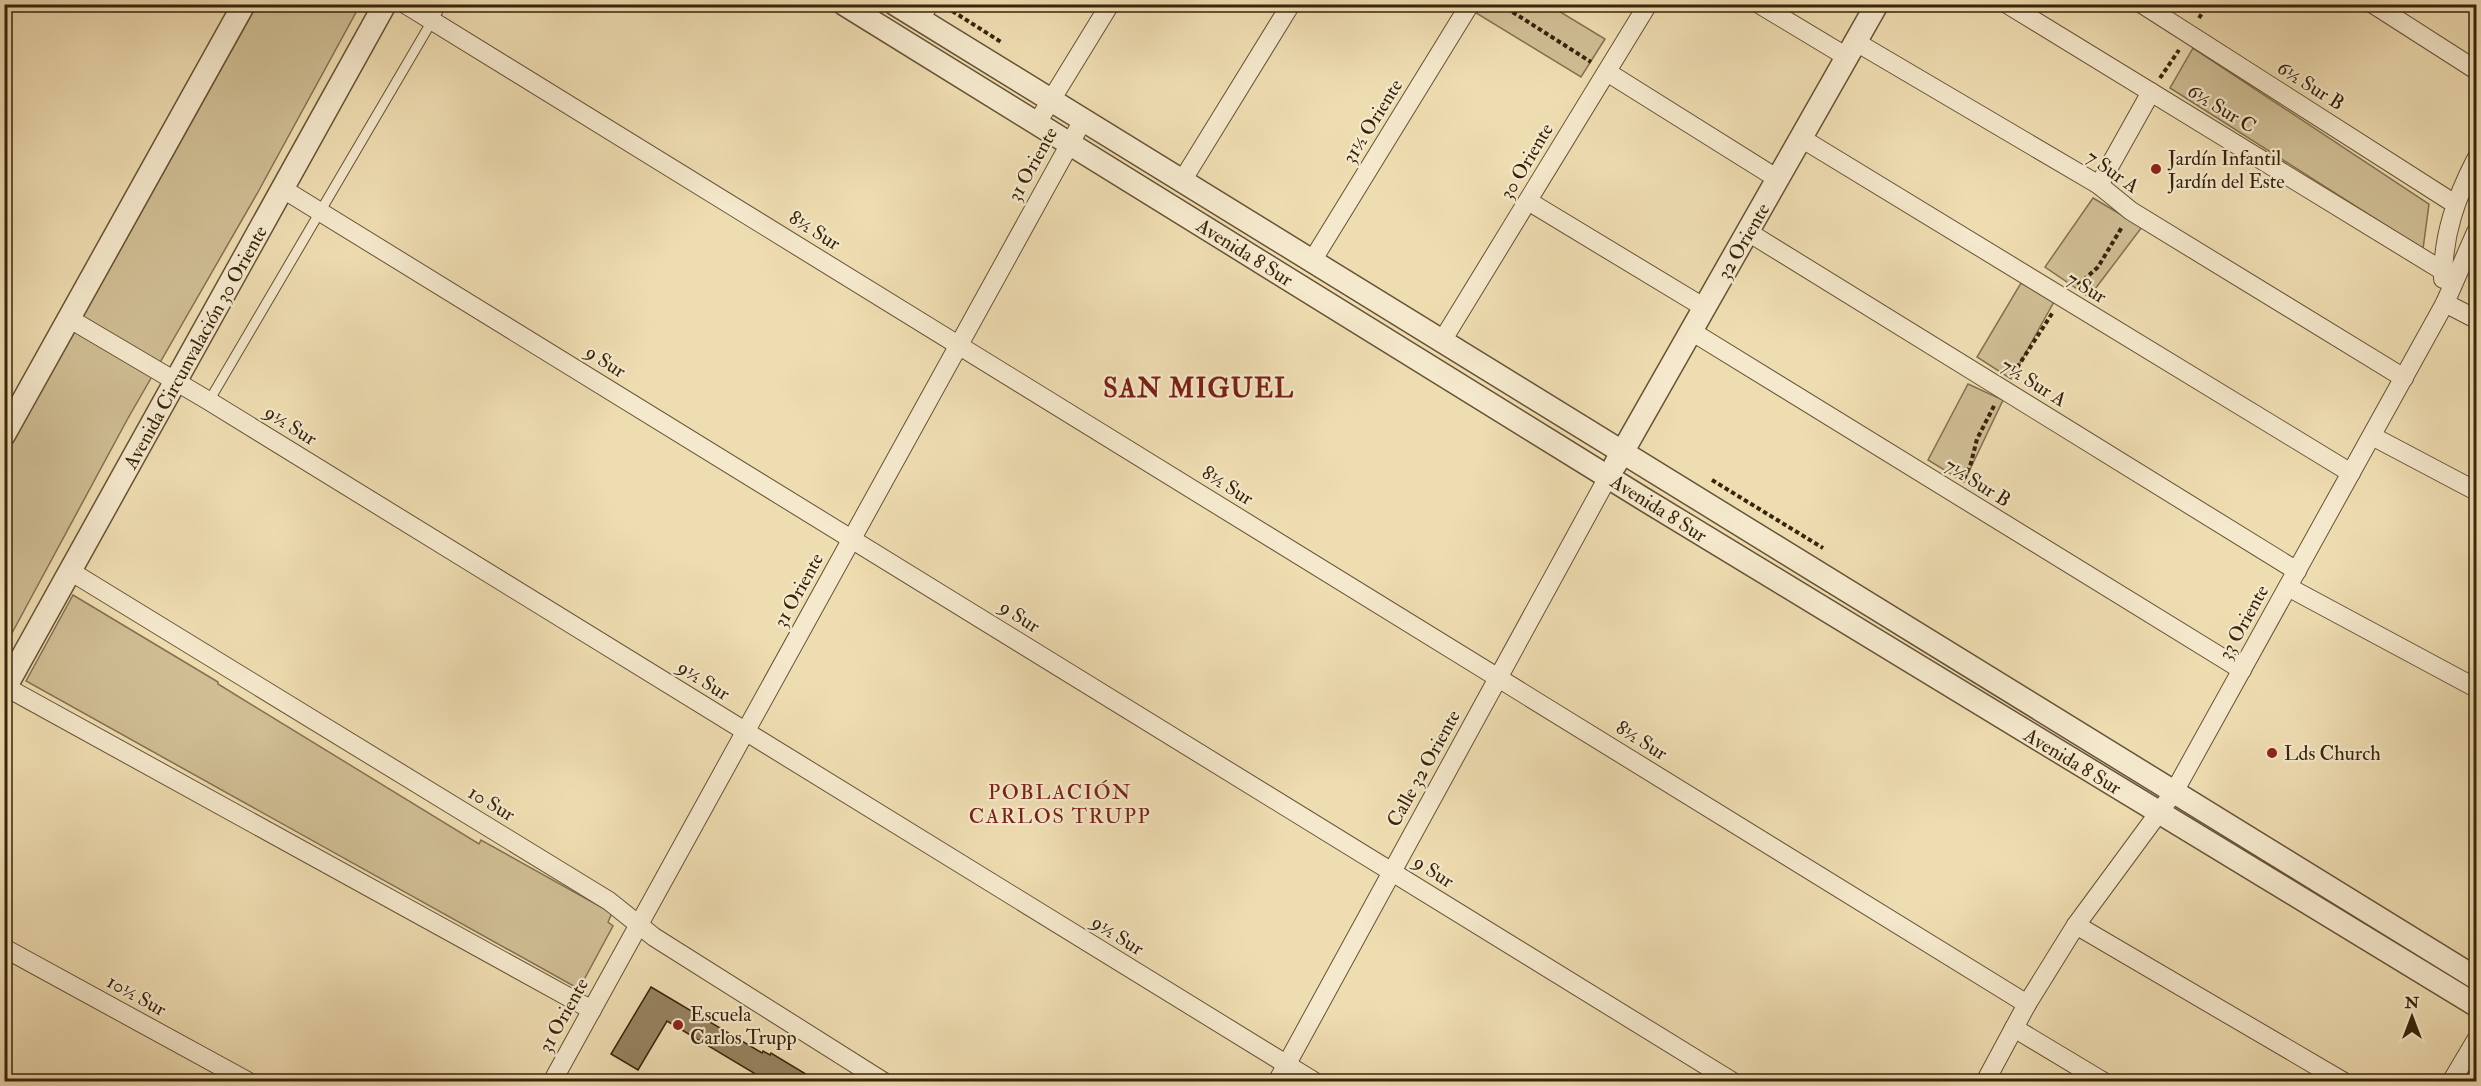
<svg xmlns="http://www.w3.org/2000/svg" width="2481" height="1086" viewBox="0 0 2481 1086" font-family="'IM FELL Double Pica',serif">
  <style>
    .green { fill: #d0be95; stroke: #847150; stroke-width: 1.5 }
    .building { fill: #978461; stroke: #38240a; stroke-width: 1.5 }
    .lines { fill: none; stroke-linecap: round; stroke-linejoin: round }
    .service-casing { stroke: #665234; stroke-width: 11 }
    .minor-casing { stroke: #665234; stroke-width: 20 }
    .tertiary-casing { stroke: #665234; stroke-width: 25 }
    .path { stroke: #38240a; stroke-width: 4; stroke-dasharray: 4.5 3; stroke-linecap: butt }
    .service { stroke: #f5e9cd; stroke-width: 9 }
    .minor { stroke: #f5e9cd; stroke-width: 18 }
    .tertiary { stroke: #f5e9cd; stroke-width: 22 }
    .poi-dot { fill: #8f2418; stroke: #f5e9cd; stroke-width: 2 }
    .labels { text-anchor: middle; stroke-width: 4.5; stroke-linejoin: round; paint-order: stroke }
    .street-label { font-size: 20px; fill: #38240a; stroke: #f5e9cd }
    .poi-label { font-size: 20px; fill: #38240a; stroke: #f5e9cd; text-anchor: start }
    .neighbourhood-label { font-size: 21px; letter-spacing: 1.5px; fill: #7a1f14; stroke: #f5e9cd }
    .district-label { font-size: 26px; font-weight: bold; letter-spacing: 1.5px; fill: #7a1f14; stroke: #f5e9cd }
  </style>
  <rect width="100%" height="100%" fill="#efddb2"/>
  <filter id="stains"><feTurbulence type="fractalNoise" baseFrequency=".00333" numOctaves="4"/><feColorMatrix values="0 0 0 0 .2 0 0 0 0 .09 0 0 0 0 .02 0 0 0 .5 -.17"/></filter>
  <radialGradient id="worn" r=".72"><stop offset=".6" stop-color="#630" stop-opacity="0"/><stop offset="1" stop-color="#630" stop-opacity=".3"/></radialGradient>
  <g class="green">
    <polygon points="257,5 360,5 258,192 127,420 5,646 5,456"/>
    <polygon points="1463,5 1549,5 1605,39 1581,77"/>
    <polygon points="2193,48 2429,204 2423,249 2170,88"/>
    <polygon points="2093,198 2142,227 2089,297 2045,267"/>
    <polygon points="2021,283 2055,300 2011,379 1977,357"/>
    <polygon points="1968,384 2003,400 1964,482 1928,460"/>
    <polygon points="73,595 218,682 218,684 479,844 481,840 612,913 608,922 613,926 579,989 26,681"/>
  </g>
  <polygon class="building" points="651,987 762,1053 763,1051 770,1055 771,1053 819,1082 769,1082 667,1021 638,1070 611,1054"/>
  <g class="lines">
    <g class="service-casing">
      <polyline id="service" points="209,401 442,4"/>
    </g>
    <g class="minor-casing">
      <g id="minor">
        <polyline points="405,4 2027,1004"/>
        <polyline points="1759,4 1847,57"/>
        <polyline points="2007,4 2443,271"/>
        <polyline points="2142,4 2455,204"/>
        <polyline points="2373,4 2476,70"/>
        <polyline points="920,19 929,4"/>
        <polyline points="1856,42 2099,185 2131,211 2404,378"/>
        <polyline points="1607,72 1778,179"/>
        <polyline points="1037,123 1110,4"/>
        <polyline points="1801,138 2351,473"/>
        <polyline points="1182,181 1291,4"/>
        <polyline points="2099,185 2151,92"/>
        <polyline points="283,189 1733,1082"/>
        <polyline points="1528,201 1705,308"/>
        <polyline points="1748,232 2297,571"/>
        <polyline points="1312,261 1470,4"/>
        <path d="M2443 279C2443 234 2456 198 2476 159"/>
        <polyline points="2445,303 2476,319"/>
        <polyline points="70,319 209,401 1315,1082"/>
        <polyline points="1691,331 2242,670"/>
        <polyline points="1442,341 1648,4"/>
        <polyline points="2372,436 2476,491"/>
        <polyline points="70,571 609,901 654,937 884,1082"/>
        <polyline points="2288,587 2476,688"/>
        <polyline points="4,686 592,1010"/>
        <polyline points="2076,925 2344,1082"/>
        <polyline points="4,948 249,1082"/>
        <polyline points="2014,1028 2104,1082"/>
        <polyline points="552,1082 1083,120"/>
        <polyline points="1277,1082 1608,477"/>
        <polyline points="1985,1082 2027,1004 2076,925 2174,792 2445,303 2476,232"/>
        <polyline points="2451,1082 2476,1040"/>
      </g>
    </g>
    <g class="tertiary-casing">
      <g id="tertiary">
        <polyline points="844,4 1642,498 2476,1005"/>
        <polyline points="895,4 2476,978"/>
        <polyline points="4,435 244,4"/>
        <polyline points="1615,465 1877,4"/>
        <polyline points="4,690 385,4"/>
      </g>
    </g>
    <g class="path">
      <polyline points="1500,4 1591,62"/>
      <polyline points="946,7 1001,42"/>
      <polyline points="2199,18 2208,4"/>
      <polyline points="2160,78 2179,50"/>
      <polyline points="2078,285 2098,267 2122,227"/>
      <polyline points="2013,374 2053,312"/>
      <polyline points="1964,479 1971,463 1977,439 1995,404"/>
      <polyline points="1712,480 1823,548"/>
    </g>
    <use href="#service" class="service"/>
    <use href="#minor" class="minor"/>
    <use href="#tertiary" class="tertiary"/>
  </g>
  <g class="poi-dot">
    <circle cx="2156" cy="169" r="6"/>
    <circle cx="2272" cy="753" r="6"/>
    <circle cx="678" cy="1025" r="6"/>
  </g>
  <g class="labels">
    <g class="street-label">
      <text transform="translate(2311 85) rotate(32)" y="7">6½ Sur B</text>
      <text transform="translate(2222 108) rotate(31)" y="7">6½ Sur C</text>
      <text transform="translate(1372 121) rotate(-58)" y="7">31½ Oriente</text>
      <text transform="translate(1526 161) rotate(-59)" y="7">30 Oriente</text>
      <text transform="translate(1032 164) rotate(-61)" y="7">31 Oriente</text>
      <text transform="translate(2113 171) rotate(35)" y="7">7 Sur A</text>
      <text transform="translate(815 230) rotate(32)" y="7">8½ Sur</text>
      <text transform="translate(1743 241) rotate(-60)" y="7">32 Oriente</text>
      <text transform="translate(1245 252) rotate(32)" y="7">Avenida 8 Sur</text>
      <text transform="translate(2087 287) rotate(31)" y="7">7 Sur</text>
      <text transform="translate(195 347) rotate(-61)" y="7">Avenida Circunvalación 30 Oriente</text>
      <text transform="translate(606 361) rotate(32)" y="7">9 Sur</text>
      <text transform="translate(2034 382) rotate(32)" y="7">7½ Sur A</text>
      <text transform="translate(291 425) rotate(32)" y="7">9½ Sur</text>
      <text transform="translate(1978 482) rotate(32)" y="7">7½ Sur B</text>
      <text transform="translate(1228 485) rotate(32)" y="7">8½ Sur</text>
      <text transform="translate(1659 508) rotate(32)" y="7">Avenida 8 Sur</text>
      <text transform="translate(798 590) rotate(-61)" y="7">31 Oriente</text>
      <text transform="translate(1020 616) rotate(32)" y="7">9 Sur</text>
      <text transform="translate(2243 622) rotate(-61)" y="7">33 Oriente</text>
      <text transform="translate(704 680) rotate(32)" y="7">9½ Sur</text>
      <text transform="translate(1642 740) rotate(32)" y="7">8½ Sur</text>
      <text transform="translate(2073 761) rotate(31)" y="7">Avenida 8 Sur</text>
      <text transform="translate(1423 768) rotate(-61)" y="7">Calle 32 Oriente</text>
      <text transform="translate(492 803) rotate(31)" y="7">10 Sur</text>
      <text transform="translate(1434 871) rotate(32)" y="7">9 Sur</text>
      <text transform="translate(1118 935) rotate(32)" y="7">9½ Sur</text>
      <text transform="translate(137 995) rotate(29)" y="7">10½ Sur</text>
      <text transform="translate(563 1015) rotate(-61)" y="7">31 Oriente</text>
    </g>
    <g class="poi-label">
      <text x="2168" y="165">Jardín Infantil<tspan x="2168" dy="23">Jardín del Este</tspan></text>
      <text x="2284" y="760">Lds Church</text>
      <text x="690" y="1021">Escuela<tspan x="690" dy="23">Carlos Trupp</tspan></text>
    </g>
    <g class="neighbourhood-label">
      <text x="1060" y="799">POBLACIÓN<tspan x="1060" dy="24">CARLOS TRUPP</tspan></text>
    </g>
    <g class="district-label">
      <text x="1199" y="397">SAN MIGUEL</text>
    </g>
  </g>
  <rect width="2481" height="1086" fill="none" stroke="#efddb2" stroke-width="24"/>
  <rect x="6" y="6" width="2469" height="1074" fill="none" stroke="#38240a" stroke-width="3"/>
  <rect x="12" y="12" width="2457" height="1062" fill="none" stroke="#38240a" stroke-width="1.5"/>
  <g transform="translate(2412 1017)" stroke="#f5e9cd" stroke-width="4.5" paint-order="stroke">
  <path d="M0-4.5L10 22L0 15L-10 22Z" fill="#38240a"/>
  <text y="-9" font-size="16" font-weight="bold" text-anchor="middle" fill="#38240a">N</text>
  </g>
  <rect width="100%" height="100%" filter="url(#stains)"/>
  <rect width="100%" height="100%" fill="url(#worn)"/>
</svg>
